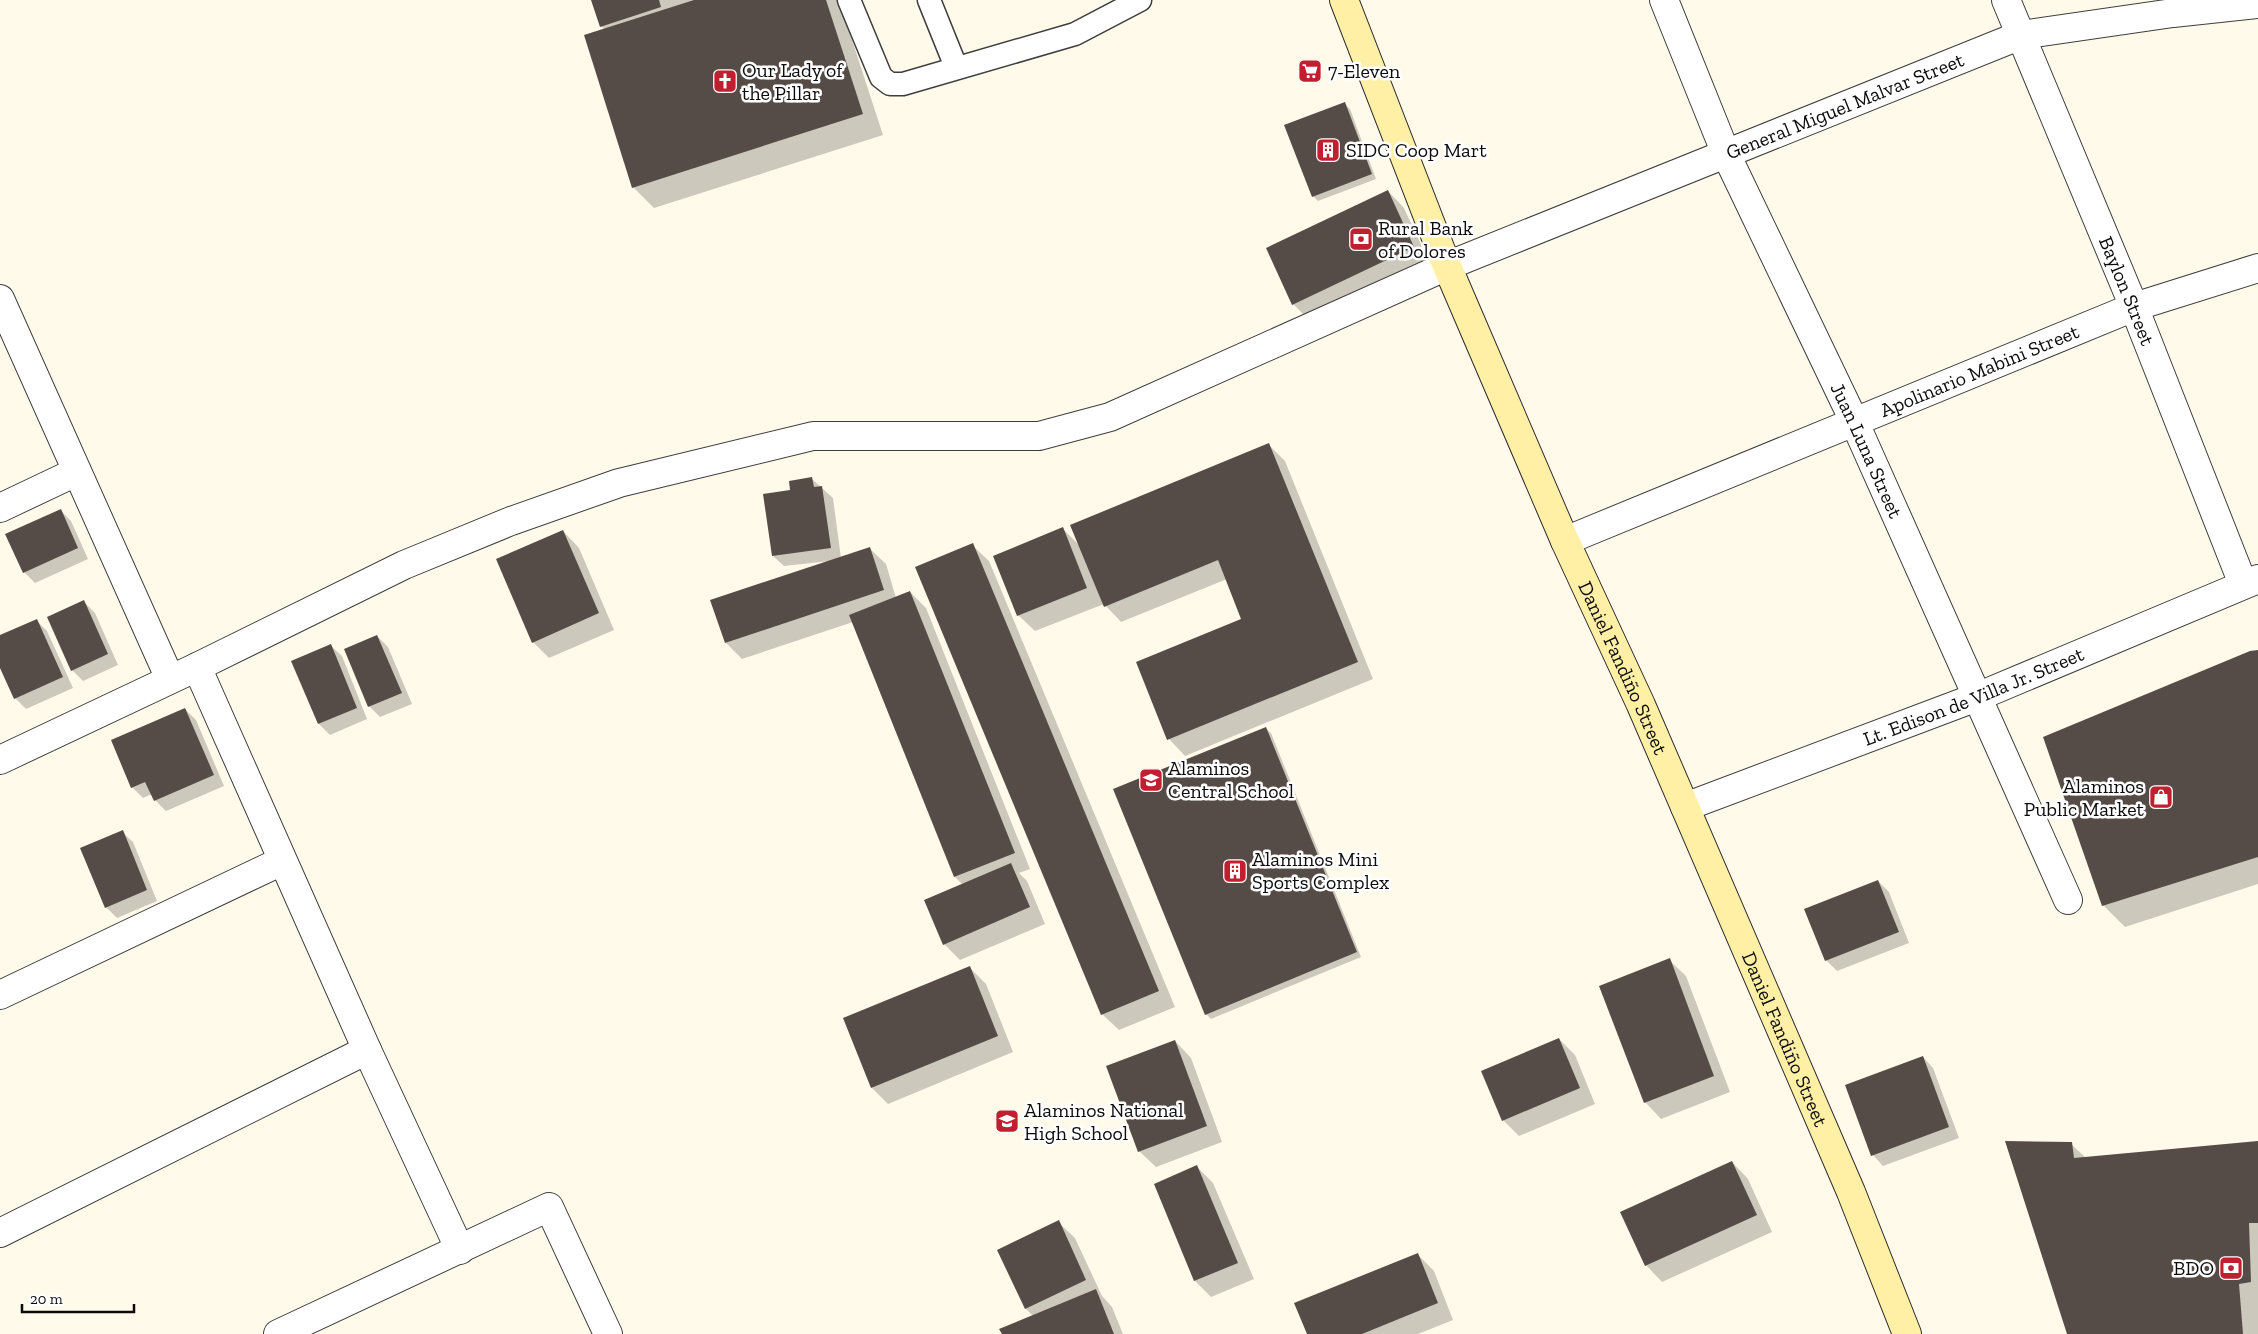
<svg xmlns="http://www.w3.org/2000/svg" width="2258" height="1334" viewBox="0 0 2258 1334" font-family="'Zilla Slab',serif">
  <style>
    .shadow { fill: #0003 }
    .building { fill: #554c47 }
    .lines { fill: none; stroke-linecap: round; stroke-linejoin: round }
    .lane-casing { stroke: #3e3e3e; stroke-width: 25 }
    .street-casing { stroke: #3e3e3e; stroke-width: 30 }
    .secondary-casing { stroke: #2d2d2d; stroke-width: 30 }
    .lane { stroke: #fff; stroke-width: 22 }
    .street { stroke: #fff; stroke-width: 28 }
    .secondary { stroke: #fff0a5; stroke-width: 28 }
    .labels { text-anchor: middle; stroke-width: 5; stroke-linejoin: round; paint-order: stroke }
    .poi-label { font-size: 20px; fill: #0b0b0b; stroke: #fff; text-anchor: start }
    .street-label { font-size: 20px; fill: #0b0b0b; stroke: #fff }
  </style>
  <rect width="100%" height="100%" fill="#fffaea"/>
  <g class="shadow">
    <polygon points="592,0 839,0 883,135 654,208 633,187 605,30 601,26"/>
    <polygon points="1344,104 1350,109 1376,179 1318,201 1313,196"/>
    <polygon points="1388,191 1404,208 1430,264 1310,321 1293,304"/>
    <polygon points="1268,444 1285,461 1373,679 1185,756 1169,739 1138,663 1243,619 1227,579 1121,622 1104,604 1035,631 1018,615 1063,529 1081,547"/>
    <polygon points="812,479 833,498 841,558 869,548 886,564 896,598 910,592 926,608 1030,869 1019,873 1027,881 1045,924 960,960 944,944 963,885 955,877 853,622 742,659 726,643 830,561 784,566 773,556 792,491"/>
    <polygon points="60,510 71,521 88,559 35,583 24,572 7,535"/>
    <polygon points="563,531 579,548 614,630 549,658 533,642"/>
    <polygon points="972,545 989,561 1175,1007 1119,1030 1102,1014"/>
    <polygon points="84,602 95,613 118,665 83,681 72,670"/>
    <polygon points="36,620 47,631 73,688 26,709 15,698 0,664 0,637"/>
    <polygon points="377,636 388,647 412,704 380,717 369,706"/>
    <polygon points="331,646 342,656 367,719 330,735 319,724"/>
    <polygon points="2258,651 2258,884 2125,927 2104,906 2045,738"/>
    <polygon points="185,709 196,720 224,786 166,811 155,800 152,794 143,798 132,787"/>
    <polygon points="1265,728 1271,733 1361,957 1211,1019 1206,1014"/>
    <polygon points="122,832 133,842 157,901 117,918 106,907"/>
    <polygon points="1878,881 1889,892 1909,943 1837,971 1826,960"/>
    <polygon points="1669,960 1686,976 1730,1092 1661,1119 1645,1102"/>
    <polygon points="969,967 986,984 1013,1052 888,1104 872,1088"/>
    <polygon points="1559,1039 1575,1055 1595,1104 1519,1136 1503,1120"/>
    <polygon points="1175,1041 1191,1058 1222,1142 1156,1167 1139,1151"/>
    <polygon points="1923,1057 1933,1068 1959,1138 1883,1166 1873,1155"/>
    <polygon points="2258,1143 2258,1334 2069,1334 2071,1144 2086,1158"/>
    <polygon points="1732,1162 1748,1179 1772,1232 1662,1282 1646,1265"/>
    <polygon points="1197,1167 1213,1183 1254,1279 1211,1297 1195,1281 1155,1185"/>
    <polygon points="1058,1222 1075,1238 1102,1296 1112,1307 1123,1334 1003,1334 1033,1316 1026,1309 998,1250"/>
    <polygon points="1418,1255 1434,1271 1453,1320 1418,1334 1308,1334"/>
  </g>
  <g class="building">
    <polygon points="591,0 659,0 661,7 600,27"/>
    <polygon points="694,0 826,0 863,114 632,188 584,35"/>
    <polygon points="1345,102 1372,174 1312,197 1284,125"/>
    <polygon points="1388,190 1414,247 1292,305 1266,248"/>
    <polygon points="1269,443 1358,662 1167,740 1136,662 1241,619 1218,560 1104,607 1070,525"/>
    <polygon points="812,477 814,487 822,486 831,548 772,556 763,494 790,490 789,481"/>
    <polygon points="61,509 78,548 23,573 5,534"/>
    <polygon points="1063,527 1087,588 1017,616 993,556"/>
    <polygon points="563,530 599,613 532,643 496,559"/>
    <polygon points="973,543 1159,991 1101,1015 915,567"/>
    <polygon points="870,547 884,590 725,643 710,600"/>
    <polygon points="910,591 1015,853 954,877 849,615"/>
    <polygon points="84,600 108,654 71,671 47,617"/>
    <polygon points="37,619 63,677 14,699 0,668 0,635"/>
    <polygon points="377,635 402,693 368,707 344,649"/>
    <polygon points="331,644 357,708 318,724 291,661"/>
    <polygon points="2258,650 2258,857 2102,906 2043,737 2250,651"/>
    <polygon points="185,708 214,775 154,801 145,782 131,788 111,740"/>
    <polygon points="1266,727 1357,952 1205,1015 1113,789"/>
    <polygon points="123,830 147,890 105,908 80,848"/>
    <polygon points="1011,863 1030,907 943,945 924,900"/>
    <polygon points="1878,880 1899,932 1825,961 1804,909"/>
    <polygon points="1670,958 1714,1076 1644,1103 1599,986"/>
    <polygon points="970,966 998,1036 871,1088 843,1018"/>
    <polygon points="1559,1038 1580,1088 1502,1121 1481,1071"/>
    <polygon points="1175,1040 1207,1126 1138,1152 1106,1066"/>
    <polygon points="1923,1056 1949,1127 1871,1156 1845,1085"/>
    <polygon points="2005,1141 2072,1142 2074,1158 2258,1141 2258,1223 2249,1223 2251,1282 2239,1284 2243,1334 2067,1334"/>
    <polygon points="1732,1161 1757,1215 1645,1266 1620,1212"/>
    <polygon points="1197,1165 1238,1263 1194,1281 1154,1184"/>
    <polygon points="1059,1220 1086,1280 1025,1309 997,1250"/>
    <polygon points="1418,1253 1438,1303 1362,1334 1307,1334 1294,1303"/>
    <polygon points="1096,1289 1114,1334 1002,1334 999,1329"/>
  </g>
  <g class="lines">
    <g class="lane-casing">
      <g id="lane">
        <polyline points="849,0 881,77 890,84 903,84 1075,34 1140,0"/>
        <polyline points="929,0 956,67"/>
      </g>
    </g>
    <g class="street-casing">
      <g id="street">
        <path id="s1" d="M1664 0 1726 154 1854 421 2068 900"/>
        <path id="s2" d="M2006 0 2134 307 2243 584"/>
        <polyline points="0,299 170,679"/>
        <polyline points="0,508 76,472"/>
        <path id="s3" d="M1565 541 2134 307 2258 268"/>
        <polyline points="197,667 367,1050 460,1250"/>
        <path id="s4" d="M0 760 197 667 404 565 511 521 619 483 813 436H1039L1110 417 1447 266 2021 35 2173 13 2258 4"/>
        <path id="s5" d="M1685 807 1977 697 2258 579"/>
        <polyline points="0,995 282,861"/>
        <polyline points="0,1233 367,1050"/>
        <polyline points="278,1334 549,1207 608,1334"/>
      </g>
    </g>
    <g class="secondary-casing">
      <g id="secondary">
        <path id="s6" d="M1344 0 1447 266 1565 541 1641 705 1851 1192 1907 1334"/>
      </g>
    </g>
    <use href="#lane" class="lane"/>
    <use href="#street" class="street"/>
    <use href="#secondary" class="secondary"/>
  </g>
  <defs>
    <g id="supermarket-square" transform="scale(1.25)"><rect x="-9" y="-9" width="18" height="18" rx="4" fill="#c11e2f" stroke="#fff"/><path d="M-6-5.5h2.5l.6 2H6L4.5 2H-2.5L-4.4-4H-6ZM-1.5 3.2a1.3 1.3 0 1 0 .1 0ZM3 3.2a1.3 1.3 0 1 0 .1 0Z" fill="#fff"/></g>
    <g id="church-square" transform="scale(1.25)"><rect x="-9" y="-9" width="18" height="18" rx="4" fill="#c11e2f" stroke="#fff"/><path d="M-1.2-6h2.4v3.5h3.3v2.4h-3.3V6h-2.4V-.1h-3.3v-2.4h3.3Z" fill="#fff"/></g>
    <g id="building-square" transform="scale(1.25)"><rect x="-9" y="-9" width="18" height="18" rx="4" fill="#c11e2f" stroke="#fff"/><path d="M-4-6H4V6H1V3H-1V6H-4ZM-2.5-4.3h1.7v1.8h-1.7ZM.8-4.3h1.7v1.8H.8ZM-2.5-1h1.7V.8h-1.7ZM.8-1h1.7V.8H.8Z" fill="#fff"/></g>
    <g id="bank-square" transform="scale(1.25)"><rect x="-9" y="-9" width="18" height="18" rx="4" fill="#c11e2f" stroke="#fff"/><path d="M-6-4H6V4H-6ZM0-2.3a2.3 2.3 0 1 0 0 4.6a2.3 2.3 0 1 0 0-4.6Z" fill="#fff"/></g>
    <g id="school-square" transform="scale(1.25)"><rect x="-9" y="-9" width="18" height="18" rx="4" fill="#c11e2f" stroke="#fff"/><path d="M0-5L7-2L0 1L-7-2ZM-4 1L0 2.5L4 1V4Q0 6-4 4Z" fill="#fff"/></g>
    <g id="shop-square" transform="scale(1.25)"><rect x="-9" y="-9" width="18" height="18" rx="4" fill="#c11e2f" stroke="#fff"/><path d="M-5-2.5h2.3a2.7 3.5 0 0 1 5.4 0H5L5.5 6h-11ZM-1.5-2.5h3a1.5 2.3 0 0 0-3 0Z" fill="#fff"/></g>
  </defs>
  <g fill-rule="evenodd">
    <use href="#supermarket-square" x="1310" y="71"/>
    <use href="#church-square" x="725" y="81"/>
    <use href="#building-square" x="1328" y="150"/>
    <use href="#bank-square" x="1361" y="239"/>
    <use href="#school-square" x="1151" y="780"/>
    <use href="#shop-square" x="2161" y="797"/>
    <use href="#building-square" x="1235" y="871"/>
    <use href="#school-square" x="1007" y="1121"/>
    <use href="#bank-square" x="2231" y="1268"/>
  </g>
  <g class="labels">
    <g class="poi-label">
      <text x="742" y="77">Our Lady of<tspan x="742" dy="23">the Pillar</tspan></text>
      <text x="1328" y="78">7-Eleven</text>
      <text x="1346" y="157">SIDC Coop Mart</text>
      <text x="1378" y="235">Rural Bank<tspan x="1378" dy="23">of Dolores</tspan></text>
      <text x="1168" y="775">Alaminos<tspan x="1168" dy="23">Central School</tspan></text>
      <text x="2144" y="793" text-anchor="end">Alaminos<tspan x="2144" dy="23">Public Market</tspan></text>
      <text x="1252" y="866">Alaminos Mini<tspan x="1252" dy="23">Sports Complex</tspan></text>
      <text x="1024" y="1117">Alaminos National<tspan x="1024" dy="23">High School</tspan></text>
      <text x="2214" y="1275" text-anchor="end">BDO</text>
    </g>
    <g class="street-label">
      <text dy="7" stroke="none"><textPath href="#s4" startOffset="1976">General Miguel Malvar Street</textPath></text>
      <text dy="7" stroke="none"><textPath href="#s2" startOffset="315">Baylon Street</textPath></text>
      <text dy="7" stroke="none"><textPath href="#s3" startOffset="448">Apolinario Mabini Street</textPath></text>
      <text dy="7" stroke="none"><textPath href="#s1" startOffset="494">Juan Luna Street</textPath></text>
      <text dy="7" stroke="none"><textPath href="#s6" startOffset="724">Daniel Fandiño Street</textPath></text>
      <text dy="7" stroke="none"><textPath href="#s5" startOffset="309">Lt. Edison de Villa Jr. Street</textPath></text>
      <text dy="7" stroke="none"><textPath href="#s6" startOffset="1129">Daniel Fandiño Street</textPath></text>
    </g>
  </g>
  <path d="M22 1304v8h112v-8" fill="none" stroke="#0b0b0b" stroke-width="2.5"/>
  <text x="30" y="1304" font-size="15" fill="#0b0b0b" stroke="#ffffff" stroke-width="4" paint-order="stroke">20 m</text>
</svg>
